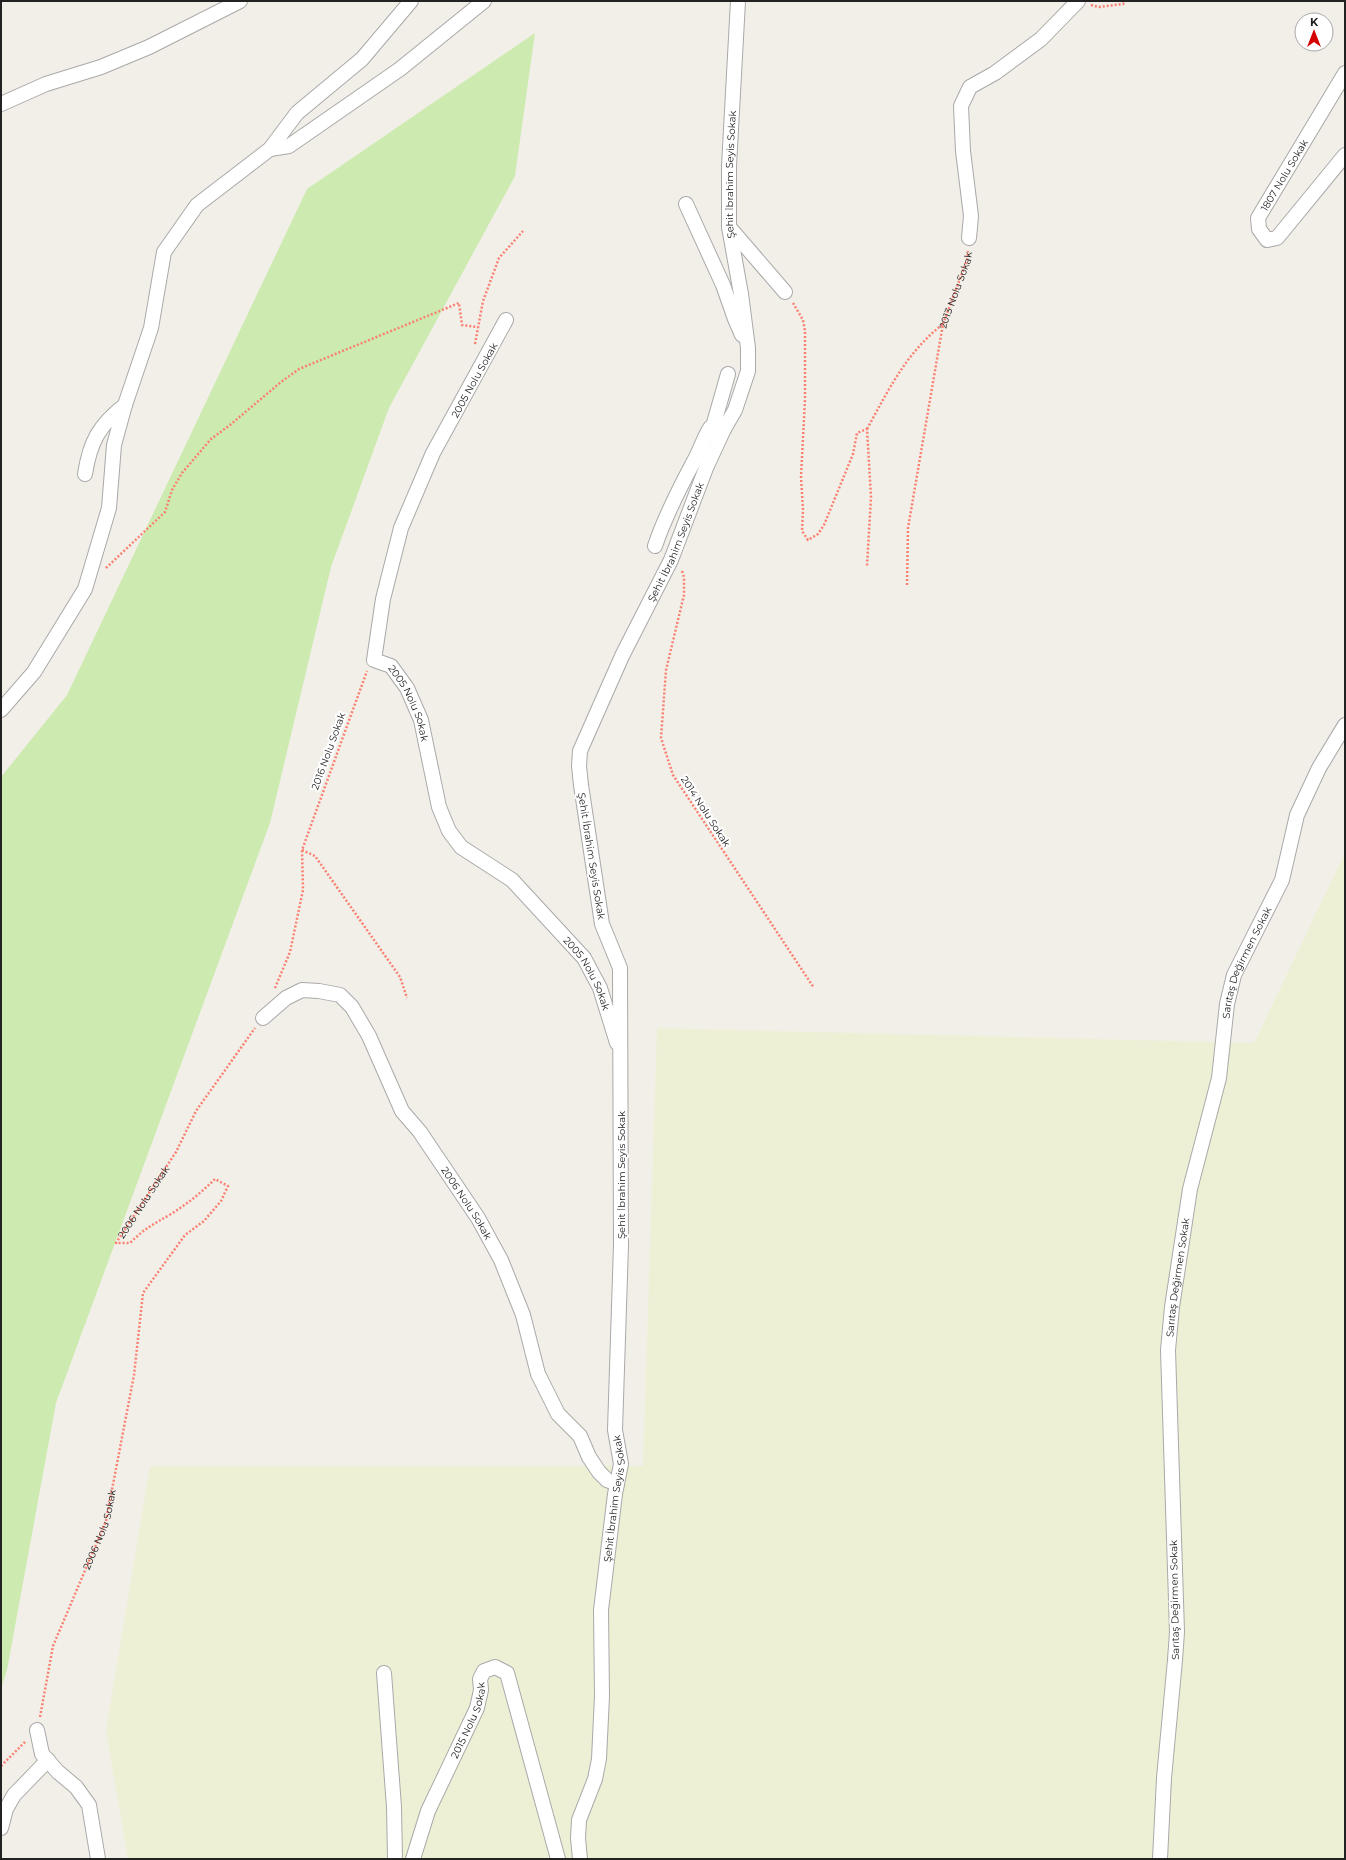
<svg xmlns="http://www.w3.org/2000/svg" width="1346" height="1860" viewBox="0 0 1346 1860" font-family="Montserrat,sans-serif">
  <style>
    .farmland { fill: #eef0d5 }
    .grass { fill: #cdebb0 }
    .lines { fill: none; stroke-linecap: round; stroke-linejoin: round }
    .street-casing { stroke: #a9a9a9; stroke-width: 16 }
    .path { stroke: #fa8072; stroke-width: 2.5; stroke-dasharray: 2 2; stroke-linecap: butt }
    .street { stroke: #fff; stroke-width: 14 }
    .labels { text-anchor: middle; stroke-width: 4; stroke-linejoin: round; paint-order: stroke }
    .street-label { font-size: 10px; fill: #222; stroke: #fff }
  </style>
  <rect width="100%" height="100%" fill="#f2efe9"/>
  <polygon class="farmland" points="1345,853 1345,1859 128,1859 106,1731 150,1466 643,1466 657,1028 1254,1043"/>
  <polygon class="grass" points="535,33 515,176 389,408 331,567 270,823 56,1403 7,1670 1,1689 1,777 67,695 307,189"/>
  <g class="lines">
    <g class="street-casing">
      <g id="street">
        <polyline points="1345,73 1258,218 1259,229 1267,240 1277,238 1345,155"/>
        <polyline points="1,104 46,84 101,67 149,47 240,1"/>
        <polyline points="270,149 289,146 400,69 484,1"/>
        <polyline points="686,204 723,285 735,319 742,335"/>
        <polyline points="729,227 785,292"/>
        <polyline points="969,238 971,216 963,151 961,106 970,87 995,73 1041,39 1078,1"/>
        <path id="s3" d="M506 320 433 453 401 528 383 599 374 660 391 666 407 688 421 720 439 807 449 831 461 847 512 880 584 958 600 988 617 1043"/>
        <polyline points="724,429 714,423 728,374"/>
        <path d="M85 474C90 442 99 425 125 405"/>
        <path d="M655 546C665 516 679 489 694 461 700 451 703 439 710 428L724 429"/>
        <polyline points="1,710 34,672 85,589 109,508 114,445 125,405 151,328 164,252 197,205 270,149 297,113 362,59 411,1"/>
        <path id="s4" d="M263 1018 286 998 302 990 319 991 340 995 352 1007 369 1036 402 1111 420 1132 478 1218 501 1260 523 1315 538 1374 558 1414 580 1436 589 1457 599 1472 607 1480 617 1484"/>
        <polyline points="384,1673 394,1807 395,1859"/>
        <polyline points="37,1730 42,1754 58,1772 76,1787 89,1805 98,1859"/>
        <polyline points="1,1828 6,1809 14,1795 48,1760"/>
        <path id="s5" d="M413 1859 428 1811 477 1708 481 1690 480 1679 484 1671 495 1667 507 1673 558 1859"/>
        <path id="s6" d="M580 1859 578 1838 579 1820 595 1779 599 1759 602 1696 601 1610 615 1494 621 1464 615 1430 621 1245 620 968 602 924 581 785 579 766 580 751 622 656 671 560 706 468 724 429 735 410 748 371V348L741 294 729 227V166L738 1"/>
        <path id="s7" d="M1160 1859 1164 1778 1175 1660 1177 1632 1168 1350 1172 1307 1190 1189 1219 1078 1227 1004 1234 975 1282 880 1297 815 1319 768 1345 725"/>
      </g>
    </g>
    <g class="path">
      <polyline points="1091,5 1099,7 1123,4 1126,1"/>
      <polyline points="793,303 803,320 805,331 805,399 801,477 803,510 802,531 808,540 818,534 824,525 853,454 857,433 867,429 871,497 867,566"/>
      <polyline points="475,344 483,301 499,258 523,231"/>
      <path d="M867 429C889 389 906 353 943 324"/>
      <polyline points="106,568 165,512 172,490 182,473 211,439 230,425 281,382 299,369 459,303 462,325 478,327"/>
      <polyline points="682,571 684,577 684,595 666,670 661,738 673,775 814,988"/>
      <path id="s1" d="M907 585 908 528 943 324 967 260 968 251"/>
      <polyline points="302,850 315,856 400,977 407,998"/>
      <polyline points="275,988 290,952 303,890 302,850 367,671"/>
      <path id="s2" d="M40 1717 53 1646 106 1521 134 1375 143 1293 185 1235 204 1221 221 1201 228 1186 215 1179C202 1192 187 1204 171 1214 154 1224 145 1228 130 1243H116L176 1152 196 1111 255 1028"/>
      <polyline points="1,1766 25,1742"/>
    </g>
    <use href="#street" class="street"/>
  </g>
  <g class="labels">
    <g class="street-label">
      <text dy="4" stroke="none"><textPath href="#s6" startOffset="1733">Şehit İbrahim Seyis Sokak</textPath></text>
      <text transform="translate(1284 175) rotate(-59)" y="4">1807 Nolu Sokak</text>
      <text dy="4" stroke="none"><textPath href="#s1" startOffset="300">2013 Nolu Sokak</textPath></text>
      <text transform="translate(474 380) rotate(-61)" y="4">2005 Nolu Sokak</text>
      <text dy="4" stroke="none"><textPath href="#s6" startOffset="1349">Şehit İbrahim Seyis Sokak</textPath></text>
      <text dy="4" stroke="none"><textPath href="#s3" startOffset="428">2005 Nolu Sokak</textPath></text>
      <text transform="translate(328 751) rotate(-70)" y="4">2016 Nolu Sokak</text>
      <text transform="translate(706 811) rotate(57)" y="4">2014 Nolu Sokak</text>
      <text transform="translate(592 856) rotate(81)" y="4">Şehit İbrahim Seyis Sokak</text>
      <text dy="4" stroke="none"><textPath href="#s7" startOffset="907">Sarıtaş Değirmen Sokak</textPath></text>
      <text dy="4" stroke="none"><textPath href="#s3" startOffset="765">2005 Nolu Sokak</textPath></text>
      <text transform="translate(621 1175) rotate(-90)" y="4">Şehit İbrahim Seyis Sokak</text>
      <text dy="4" stroke="none"><textPath href="#s2" startOffset="762">2006 Nolu Sokak</textPath></text>
      <text dy="4" stroke="none"><textPath href="#s4" startOffset="332">2006 Nolu Sokak</textPath></text>
      <text dy="4" stroke="none"><textPath href="#s7" startOffset="583">Sarıtaş Değirmen Sokak</textPath></text>
      <text dy="4" stroke="none"><textPath href="#s6" startOffset="365">Şehit İbrahim Seyis Sokak</textPath></text>
      <text dy="4" stroke="none"><textPath href="#s2" startOffset="198">2006 Nolu Sokak</textPath></text>
      <text transform="translate(1174 1600) rotate(-91)" y="4">Sarıtaş Değirmen Sokak</text>
      <text dy="4" stroke="none"><textPath href="#s5" startOffset="150">2015 Nolu Sokak</textPath></text>
    </g>
  </g>
  <rect width="1346" height="1860" fill="none" stroke="#222222" stroke-width="4"/>
  <g transform="translate(1314 32)"><circle r="19" fill="#ffffff" stroke="#a7a7a7"/>
  <path d="M0-3L7 15L0 10L-7 15Z" fill="#d40000"/>
  <text y="-6" font-size="11" font-weight="bold" text-anchor="middle" fill="#222222">K</text>
  </g>
</svg>
